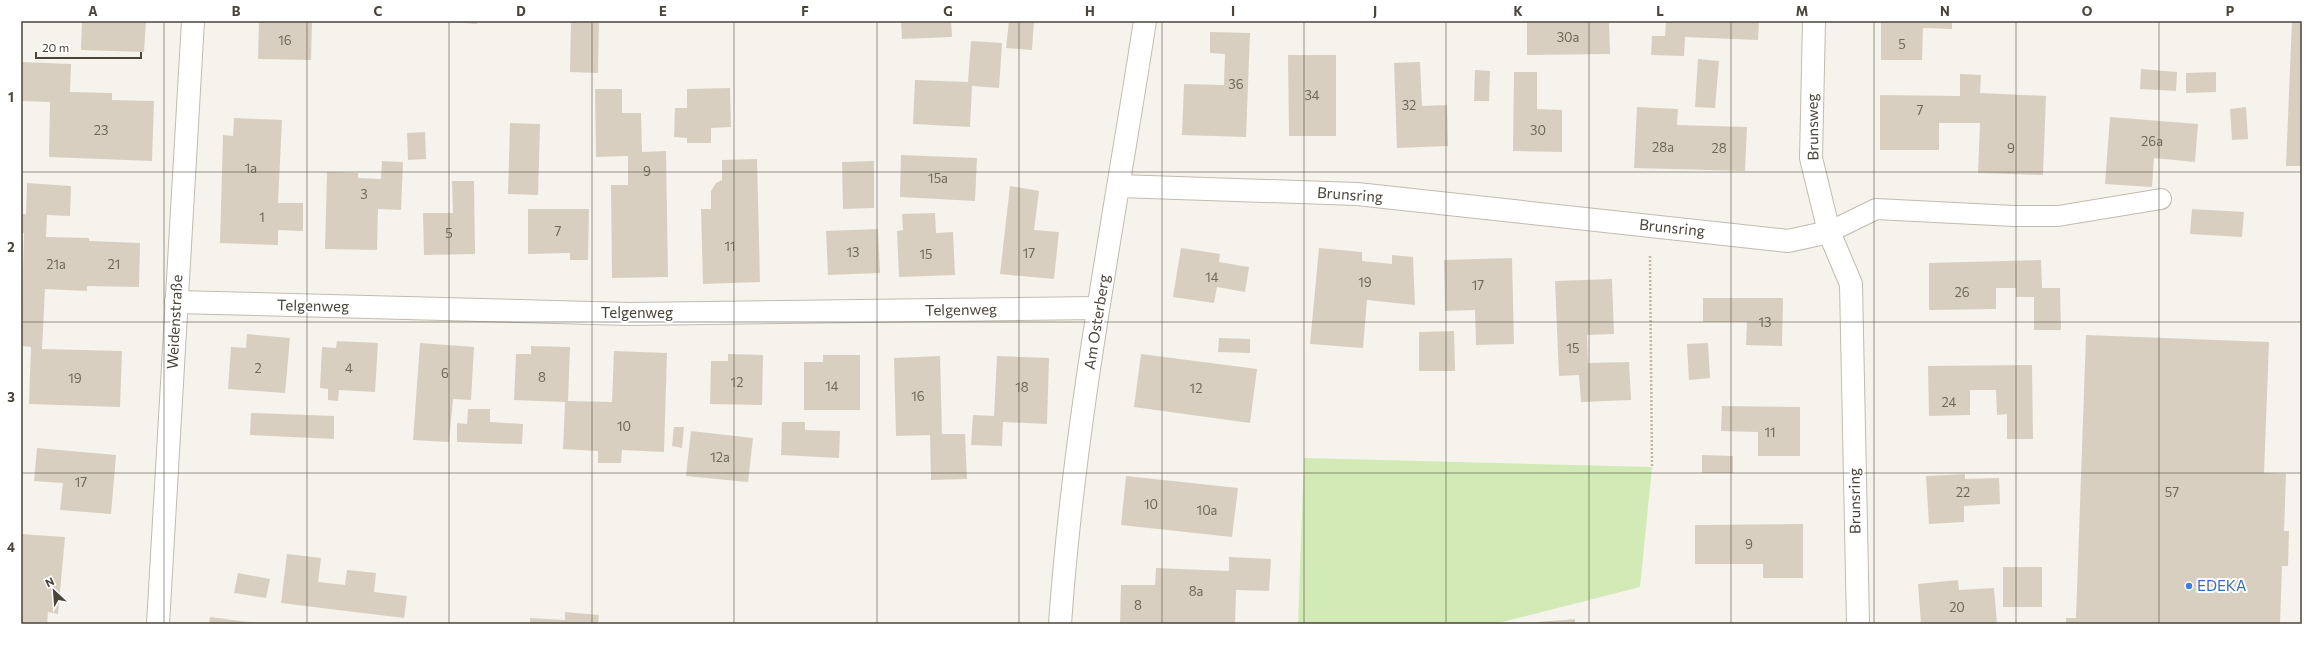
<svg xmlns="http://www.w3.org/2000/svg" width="2323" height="645" viewBox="0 0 2323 645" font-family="Commissioner,sans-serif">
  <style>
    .green { fill: #d2eab5 }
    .building { fill: #d8cfc1 }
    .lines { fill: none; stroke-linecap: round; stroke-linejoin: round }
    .lane-casing { stroke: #c2bbae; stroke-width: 22 }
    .street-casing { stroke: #c2bbae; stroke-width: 24 }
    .path { stroke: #c4b79f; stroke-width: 2.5; stroke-dasharray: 2 2; stroke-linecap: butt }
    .lane { stroke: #fff; stroke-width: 20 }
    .street { stroke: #fff; stroke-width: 22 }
    .grid { fill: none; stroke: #4b4439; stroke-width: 1; stroke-opacity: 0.55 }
    .shop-dot { fill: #3f7fe0; stroke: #fff; stroke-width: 1.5 }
    .labels { text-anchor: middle; stroke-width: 4; stroke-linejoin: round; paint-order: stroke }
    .number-label { font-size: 13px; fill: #6e675b }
    .street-label { font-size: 15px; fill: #4b4439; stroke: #fff }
    .shop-label { font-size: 15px; fill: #366cbe; stroke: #fff; text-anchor: start }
    .neatline { fill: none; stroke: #4b4439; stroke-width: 1.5 }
    .grid-label { font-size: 13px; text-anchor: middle; font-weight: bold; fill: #4b4439 }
  </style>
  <rect width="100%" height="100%" fill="#f6f3ec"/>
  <polygon class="green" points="1304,458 1652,467 1640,587 1494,624 1298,624"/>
  <g class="building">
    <polygon points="82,21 146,21 144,52 81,50"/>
    <polygon points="259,21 312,21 311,60 258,59"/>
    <polygon points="437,21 477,21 477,24"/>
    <polygon points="571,21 599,21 598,73 570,72"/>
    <polygon points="901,21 951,21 952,37 902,39"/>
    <polygon points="1009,21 1034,21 1032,50 1006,48"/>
    <polygon points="1527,21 1609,21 1610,54 1527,55"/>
    <polygon points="1666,21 1759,21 1758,40 1685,37 1684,56 1651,55 1652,36 1665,36"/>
    <polygon points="1881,21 1952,21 1952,29 1923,28 1922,60 1881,60"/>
    <polygon points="2292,21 2302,21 2302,166 2286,166"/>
    <polygon points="1210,32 1250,33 1246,137 1182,135 1184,84 1224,85 1225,54 1210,53"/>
    <polygon points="971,41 1002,43 999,88 972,86 970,127 913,124 915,80 968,82"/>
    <polygon points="1288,55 1336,55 1336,136 1289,136"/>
    <polygon points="1698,59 1719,61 1715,108 1695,107"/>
    <polygon points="21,62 71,64 70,92 112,93 112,100 154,101 152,161 49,157 50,102 21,101"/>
    <polygon points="1420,62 1422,106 1447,105 1448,146 1397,148 1394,63"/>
    <polygon points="2141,69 2177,72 2176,91 2140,89"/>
    <polygon points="1475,70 1490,71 1489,101 1474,101"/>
    <polygon points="1514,72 1537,72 1537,109 1562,110 1562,152 1513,151"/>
    <polygon points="2216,72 2216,92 2186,93 2186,73"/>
    <polygon points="1960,74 1981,75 1980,93 2046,96 2043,175 1978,173 1980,123 1939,123 1939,150 1880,150 1880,95 1960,96"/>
    <polygon points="730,88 731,127 711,128 711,143 687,143 687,138 674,137 675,108 687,108 687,89"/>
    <polygon points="595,89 622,89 622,113 641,113 642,152 666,151 668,277 612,278 611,185 628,185 628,156 596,157"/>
    <polygon points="1637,107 1678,109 1677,125 1747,127 1745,171 1634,168"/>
    <polygon points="2246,107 2248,139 2232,140 2230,109"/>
    <polygon points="2110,117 2198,124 2195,162 2154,158 2152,187 2105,184"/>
    <polygon points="234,118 282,120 278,203 303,203 303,231 278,230 278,245 220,243 223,135 233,136"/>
    <polygon points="510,123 540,124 538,195 508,194"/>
    <polygon points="425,132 426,159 408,160 407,133"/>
    <polygon points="901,155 977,158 975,201 900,197"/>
    <polygon points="757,159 760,282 703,284 701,209 711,209 711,191 716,183 722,180 722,160"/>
    <polygon points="382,161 403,162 401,210 378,209 377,250 325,249 327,172 358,173 358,178 381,179"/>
    <polygon points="874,161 874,208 843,209 842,162"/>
    <polygon points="452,181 474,181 475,254 424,255 423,213 453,213"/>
    <polygon points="27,183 71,186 70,216 47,215 46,237 89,238 89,241 140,243 139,287 87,286 87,291 45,289 42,349 122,351 120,407 29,404 31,347 21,346 24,233 21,232 21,214 26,214"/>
    <polygon points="1010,186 1039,191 1034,230 1059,232 1054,279 1000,274"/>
    <polygon points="528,209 589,209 588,260 570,260 570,253 528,254"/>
    <polygon points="2192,209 2244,212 2242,237 2190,234"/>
    <polygon points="935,213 936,233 953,232 955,275 899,277 897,231 903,230 902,214"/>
    <polygon points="878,229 880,273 828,275 826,231"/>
    <polygon points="1181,248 1220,254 1219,262 1249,267 1245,292 1217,287 1214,303 1173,297"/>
    <polygon points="1319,248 1362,252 1362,261 1392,264 1392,255 1413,257 1415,305 1367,300 1363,348 1310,344"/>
    <polygon points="1512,258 1514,344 1476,345 1475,310 1445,311 1444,260"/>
    <polygon points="2041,260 2042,288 2060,288 2061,330 2034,330 2034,297 2016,297 2016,288 1996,288 1996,309 1929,310 1929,263"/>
    <polygon points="1612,279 1614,334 1587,335 1588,363 1629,362 1631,400 1581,402 1579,375 1559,376 1555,281"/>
    <polygon points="1703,298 1783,298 1782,346 1746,345 1747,322 1703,322"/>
    <polygon points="1454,331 1455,371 1419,371 1419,332"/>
    <polygon points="247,334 290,338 285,393 228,389 231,347 246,348"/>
    <polygon points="2086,335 2269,342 2264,473 2286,474 2284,531 2289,531 2288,566 2282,566 2280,624 2066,624 2066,618 2076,618"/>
    <polygon points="1219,338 1250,339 1250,353 1218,352"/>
    <polygon points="337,341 378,343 375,392 339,390 338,401 328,400 328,389 320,388 322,347 336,348"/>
    <polygon points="420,343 474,347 471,400 453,399 449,442 413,440"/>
    <polygon points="1708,343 1710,378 1689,380 1687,344"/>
    <polygon points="531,346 570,347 568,401 612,402 614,351 667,353 664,452 622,450 621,463 598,463 598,451 563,449 565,402 514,400 516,354 531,354"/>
    <polygon points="728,354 763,355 762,405 710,404 711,361 728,361"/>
    <polygon points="1141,354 1257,369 1250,423 1134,407"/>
    <polygon points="823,355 860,355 860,410 804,410 804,362 823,362"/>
    <polygon points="940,356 942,434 965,434 967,479 931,480 930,435 896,436 894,358"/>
    <polygon points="997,356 1049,358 1047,424 1003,422 1002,446 971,445 973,415 994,416"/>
    <polygon points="2032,365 2033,439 2007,439 2007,414 1997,415 1996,390 1970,390 1970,415 1929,416 1928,366"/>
    <polygon points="1722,406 1800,407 1800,456 1758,456 1758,432 1721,431"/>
    <polygon points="468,409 490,409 490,422 523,424 522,444 457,442 457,423 467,424"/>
    <polygon points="251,413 334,416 334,439 250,435"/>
    <polygon points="782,422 805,422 805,430 840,431 839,458 781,455"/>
    <polygon points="674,427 684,427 682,448 672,446"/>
    <polygon points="691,431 753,438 748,482 686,476"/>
    <polygon points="37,448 116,455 111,514 60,510 63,483 34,481"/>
    <polygon points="1702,455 1733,456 1733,473 1702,473"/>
    <polygon points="1965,474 1965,479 1999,478 2000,504 1964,506 1964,522 1929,524 1926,476"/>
    <polygon points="1126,476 1238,488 1232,537 1121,525"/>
    <polygon points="1803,524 1803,578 1763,578 1763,564 1695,564 1695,525"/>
    <polygon points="21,534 65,537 58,614 48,612 47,624 21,624"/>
    <polygon points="287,554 321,558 318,582 345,585 347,570 376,573 374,592 407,596 404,618 281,603"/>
    <polygon points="1229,557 1271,559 1269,591 1236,590 1235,624 1120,624 1121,585 1155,585 1156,568 1229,571"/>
    <rect x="2003" y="567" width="39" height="40"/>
    <polygon points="238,573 270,579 266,598 234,593"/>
    <polygon points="1958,580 1959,590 1994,588 1997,624 1921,624 1918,584"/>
    <polygon points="565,612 599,615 598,624 530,624 530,618 565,620"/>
    <polygon points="210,617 255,623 255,624 209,624"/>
    <polygon points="1575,619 1575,624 1538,624 1538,622"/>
  </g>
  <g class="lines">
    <g class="lane-casing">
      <polyline id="lane" points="1829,232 1876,209 2014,216 2058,216 2161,199"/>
    </g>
    <g class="street-casing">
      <g id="street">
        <polyline points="1814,21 1811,158 1829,232 1851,284 1858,624"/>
        <polyline points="1119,186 1357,194 1788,241 1829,232"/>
        <polyline points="176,302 630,314 1098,308"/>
        <polyline points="158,624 193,21"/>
        <path d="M1060 624C1074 422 1114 221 1145 21"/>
      </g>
    </g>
    <polyline class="path" points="1650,256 1652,467"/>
    <use href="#lane" class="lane"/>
    <use href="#street" class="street"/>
  </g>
  <path class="grid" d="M164 21V624M307 21V624M449 21V624M592 21V624M734 21V624M877 21V624M1019 21V624M1162 21V624M1304 21V624M1446 21V624M1589 21V624M1731 21V624M1874 21V624M2016 21V624M2159 21V624M21 172H2302M21 322H2302M21 473H2302"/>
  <circle class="shop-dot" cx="2189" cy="586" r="4"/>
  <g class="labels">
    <g class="number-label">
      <text x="1568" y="42">30a</text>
      <text x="285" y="45">16</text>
      <text x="1902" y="49">5</text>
      <text x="1236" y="89">36</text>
      <text x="1312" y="100">34</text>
      <text x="1409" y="110">32</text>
      <text x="1920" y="115">7</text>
      <text x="101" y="135">23</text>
      <text x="1538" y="135">30</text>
      <text x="2152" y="146">26a</text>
      <text x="1663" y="152">28a</text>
      <text x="1719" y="153">28</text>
      <text x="2011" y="153">9</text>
      <text x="251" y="173">1a</text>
      <text x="647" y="176">9</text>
      <text x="938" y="183">15a</text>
      <text x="364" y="199">3</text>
      <text x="262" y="222">1</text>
      <text x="558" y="236">7</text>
      <text x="449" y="238">5</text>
      <text x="730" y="251">11</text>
      <text x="853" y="257">13</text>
      <text x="1029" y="258">17</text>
      <text x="926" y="259">15</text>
      <text x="56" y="269">21a</text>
      <text x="114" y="269">21</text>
      <text x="1212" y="282">14</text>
      <text x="1365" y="287">19</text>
      <text x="1478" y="290">17</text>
      <text x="1962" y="297">26</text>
      <text x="1765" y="327">13</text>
      <text x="1573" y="353">15</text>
      <text x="258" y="373">2</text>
      <text x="349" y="373">4</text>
      <text x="445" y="378">6</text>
      <text x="542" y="382">8</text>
      <text x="75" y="383">19</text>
      <text x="737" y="387">12</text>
      <text x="832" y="391">14</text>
      <text x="1022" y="392">18</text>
      <text x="1196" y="393">12</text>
      <text x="918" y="401">16</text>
      <text x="1949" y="407">24</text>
      <text x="624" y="431">10</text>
      <text x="1770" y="437">11</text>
      <text x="720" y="462">12a</text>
      <text x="81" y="487">17</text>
      <text x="1963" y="497">22</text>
      <text x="2172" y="497">57</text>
      <text x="1151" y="509">10</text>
      <text x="1207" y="515">10a</text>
      <text x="1749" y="549">9</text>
      <text x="1196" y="596">8a</text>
      <text x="1138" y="610">8</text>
      <text x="1957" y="612">20</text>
    </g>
    <g class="street-label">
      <text transform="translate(1813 127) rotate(-91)" y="5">Brunsweg</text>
      <text transform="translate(1350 195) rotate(4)" y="5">Brunsring</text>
      <text transform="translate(1672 228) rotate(6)" y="5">Brunsring</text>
      <text transform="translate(313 306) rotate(1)" y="5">Telgenweg</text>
      <text transform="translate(961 310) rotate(-1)" y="5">Telgenweg</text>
      <text x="637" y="318">Telgenweg</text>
      <text transform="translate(175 322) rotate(-87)" y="5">Weidenstraße</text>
      <text transform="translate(1097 322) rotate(-81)" y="5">Am Osterberg</text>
      <text transform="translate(1855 501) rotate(-91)" y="5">Brunsring</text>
    </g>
    <g class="shop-label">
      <text x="2197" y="591">EDEKA</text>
    </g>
  </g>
  <rect width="2323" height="645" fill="none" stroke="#ffffff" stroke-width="44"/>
  <g transform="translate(54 591) rotate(334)" stroke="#ffffff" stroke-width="3" paint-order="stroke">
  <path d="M0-3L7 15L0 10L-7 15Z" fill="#4b4439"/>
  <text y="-6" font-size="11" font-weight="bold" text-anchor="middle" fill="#4b4439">N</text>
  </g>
  <path d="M36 52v6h105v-6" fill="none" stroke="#4b4439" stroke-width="2"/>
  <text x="42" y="52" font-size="12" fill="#4b4439" stroke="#ffffff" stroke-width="3" paint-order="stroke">20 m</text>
  <rect x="22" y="22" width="2279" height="601" class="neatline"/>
  <g class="grid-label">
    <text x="93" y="16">A</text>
    <text x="236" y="16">B</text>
    <text x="378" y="16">C</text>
    <text x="521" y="16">D</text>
    <text x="663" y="16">E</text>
    <text x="805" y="16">F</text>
    <text x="948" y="16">G</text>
    <text x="1090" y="16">H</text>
    <text x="1233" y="16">I</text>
    <text x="1375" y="16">J</text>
    <text x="1518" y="16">K</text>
    <text x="1660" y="16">L</text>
    <text x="1802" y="16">M</text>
    <text x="1945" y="16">N</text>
    <text x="2087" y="16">O</text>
    <text x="2230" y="16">P</text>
    <text x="11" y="102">1</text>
    <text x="11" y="252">2</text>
    <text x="11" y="402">3</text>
    <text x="11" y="552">4</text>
  </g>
</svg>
